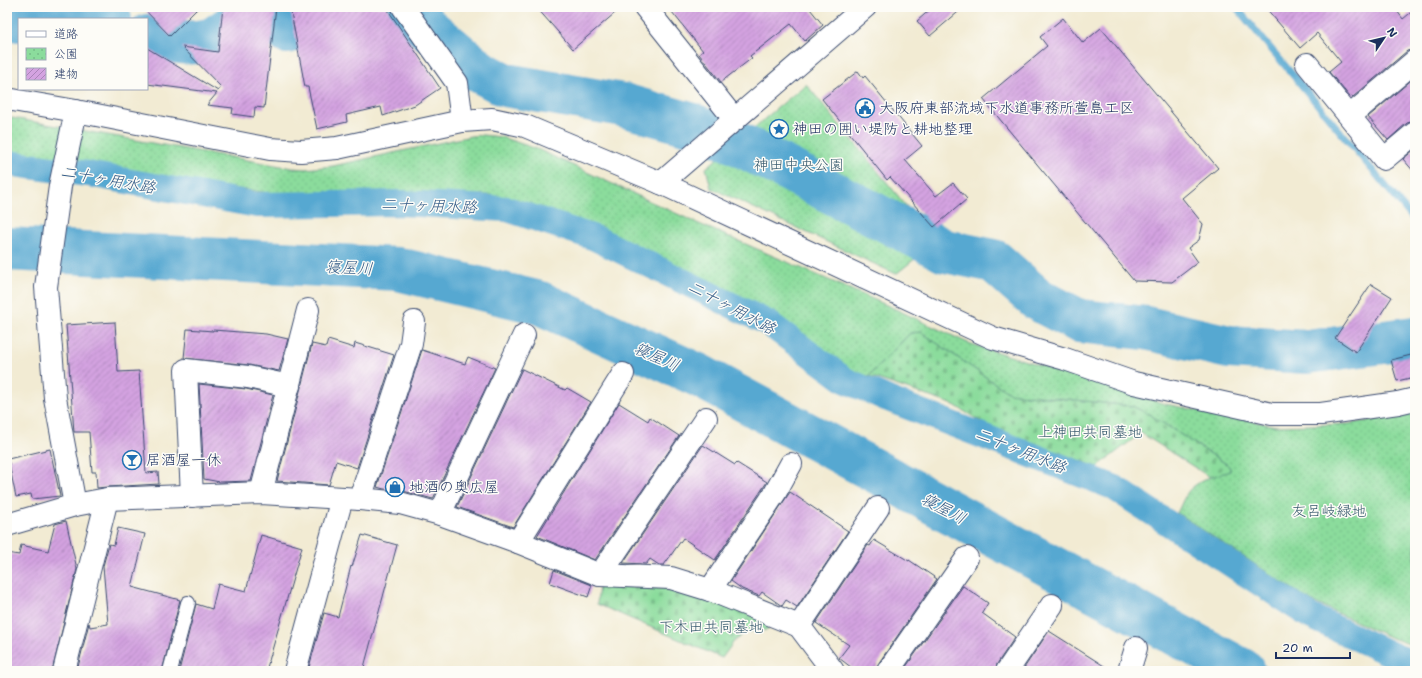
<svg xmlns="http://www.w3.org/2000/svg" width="1422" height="678" viewBox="0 0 1422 678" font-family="'Shantell Sans','Klee One',sans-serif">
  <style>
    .cemetery { fill: url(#cemetery-stones); stroke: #53867d }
    .park { fill: url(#park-dots); stroke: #53867d }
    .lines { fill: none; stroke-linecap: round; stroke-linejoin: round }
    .stream { stroke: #56a8d1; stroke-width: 7 }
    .canal { stroke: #56a8d1; stroke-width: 26 }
    .river { stroke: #56a8d1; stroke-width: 44 }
    .building { fill: url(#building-hatch) }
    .lane-casing { stroke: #3b4b70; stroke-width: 16 }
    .street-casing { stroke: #3b4b70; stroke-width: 24 }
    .secondary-casing { stroke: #3b4b70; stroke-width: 24 }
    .lane { stroke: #fff; stroke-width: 14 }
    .street { stroke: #fff; stroke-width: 22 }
    .secondary { stroke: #fff; stroke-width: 22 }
    .labels { text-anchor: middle; stroke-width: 3; stroke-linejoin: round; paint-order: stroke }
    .poi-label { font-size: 15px; fill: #1b2f5e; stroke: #fdfcf7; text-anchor: start }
    .park-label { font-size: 15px; fill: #375a6e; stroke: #fdfcf7 }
    .water-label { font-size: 16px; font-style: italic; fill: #305986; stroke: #fdfcf7 }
  </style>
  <defs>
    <pattern id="cemetery-stones" width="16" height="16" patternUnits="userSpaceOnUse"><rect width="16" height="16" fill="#8bdc9c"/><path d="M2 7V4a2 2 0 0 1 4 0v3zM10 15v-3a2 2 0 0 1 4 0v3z" fill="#77bd89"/></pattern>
    <pattern id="park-dots" width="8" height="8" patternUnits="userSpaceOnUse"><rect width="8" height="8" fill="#8bdc9c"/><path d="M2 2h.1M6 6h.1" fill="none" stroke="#77bd89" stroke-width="1.8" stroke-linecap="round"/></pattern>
    <pattern id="building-hatch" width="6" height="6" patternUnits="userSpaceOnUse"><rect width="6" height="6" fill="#d4a3e1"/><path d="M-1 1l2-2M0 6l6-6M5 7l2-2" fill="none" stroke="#ab85ba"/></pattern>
  </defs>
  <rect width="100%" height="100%" fill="#fdfcf7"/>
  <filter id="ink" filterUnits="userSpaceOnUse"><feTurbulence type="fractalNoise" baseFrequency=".025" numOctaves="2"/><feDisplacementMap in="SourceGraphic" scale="8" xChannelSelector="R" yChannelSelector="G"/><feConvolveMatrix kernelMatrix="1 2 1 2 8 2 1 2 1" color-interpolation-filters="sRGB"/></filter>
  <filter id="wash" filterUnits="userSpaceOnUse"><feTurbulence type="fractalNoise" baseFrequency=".012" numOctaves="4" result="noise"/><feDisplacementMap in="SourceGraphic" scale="16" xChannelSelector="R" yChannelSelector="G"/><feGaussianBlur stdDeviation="0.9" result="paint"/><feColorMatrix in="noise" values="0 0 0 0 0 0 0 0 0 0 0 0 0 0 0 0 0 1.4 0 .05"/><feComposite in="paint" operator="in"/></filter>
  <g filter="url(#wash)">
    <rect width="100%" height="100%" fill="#f2ebd3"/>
    <g class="cemetery">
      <polygon points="921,332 1009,393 1132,406 1149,414 1228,465 1230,468 1230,471 1211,478 1141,433 1097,467 1060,453 1001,434 954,405 869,376 910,333"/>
      <polygon points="599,586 649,587 675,590 769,620 768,630 746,632 735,640 722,658 597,604"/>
    </g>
    <g class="park">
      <polygon points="806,84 936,242 896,274 711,188 706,168"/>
      <path d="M7 117 292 168 305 169 333 166 471 136 482 135 501 137 537 149 697 223 891 307 968 343 1165 404 1276 426 1348 424 1399 416 1415 411V646L1392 638 1311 601 1177 513C1182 504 1185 492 1194 486 1204 478 1218 475 1230 471V468L1228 465 1149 414 1132 406 1009 393 921 332 910 333 869 376 853 374 835 363 789 325 767 310 574 220 531 204 489 195 357 194 293 196 232 188 54 158 7 151Z"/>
    </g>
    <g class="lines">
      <polyline class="stream" points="1236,7 1415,221"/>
      <polyline class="canal" points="7,163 88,174 257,205 402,203 507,209 595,238 768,323 845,380 888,399 1113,487 1310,616 1397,657 1415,663"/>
      <g class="river">
        <polyline points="89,7 110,19"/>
        <polyline points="264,7 287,32 291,31 323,7"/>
        <polyline points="410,7 426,27 479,71 505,85 623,105 693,125 737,143 945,251 994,261 1037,299 1079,321 1146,328 1229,347 1307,352 1415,338"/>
        <polyline points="7,18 19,20"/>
        <polyline points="47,19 61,7"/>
        <path d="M147 36C169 41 191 46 213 39L260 7"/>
        <polyline points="7,249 398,269 540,303 698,375 1244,671"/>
      </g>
    </g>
    <g id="blocks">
      <g class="building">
        <polygon points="142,7 199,7 170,36"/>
        <polygon points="223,7 276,7 264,108 255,107 254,117 232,114 233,108 207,105 217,93 147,84 147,48 218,91 221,87 182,47 218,52"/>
        <polygon points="290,7 386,7 440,88 415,105 383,116 381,107 346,115 347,122 317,129 308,87 305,87"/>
        <polygon points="536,7 622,7 573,49"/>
        <polygon points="668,7 813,7 810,9 823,25 805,41 791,24 750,56 752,58 721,82 699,54 703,51"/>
        <polygon points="933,7 964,7 930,36 917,21"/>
        <polygon points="1265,7 1394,7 1403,19 1415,9 1415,49 1407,51 1353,97 1352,96 1350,97 1329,72 1341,62 1317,33 1300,48"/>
        <polygon points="1063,18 1083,43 1101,28 1218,168 1182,198 1203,224 1199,240 1188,248 1198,262 1172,282 1134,281 983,99 1047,46 1040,37"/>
        <polygon points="858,71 863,78 865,76 922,146 905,160 936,196 953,183 967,199 934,227 890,177 887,180 822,99"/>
        <polygon points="1415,77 1415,121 1407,123 1388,140 1368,117"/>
        <polygon points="1415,149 1415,173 1403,159"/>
        <polygon points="1371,284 1392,297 1356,352 1335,338"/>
        <polygon points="115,322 118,372 139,371 146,473 158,472 159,484 107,487 97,488 96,472 92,472 89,432 74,432 66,325"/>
        <polygon points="187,329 213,331 213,330 266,334 288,339 279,371 249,365 184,358"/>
        <polygon points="328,340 354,348 355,343 394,355 357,468 336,461 329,485 277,481 312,344 326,347"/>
        <polygon points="422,350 465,364 468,357 495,368 433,499 403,491 384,489 377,487"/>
        <polygon points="1415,354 1415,377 1397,381 1391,360"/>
        <polygon points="522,369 565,390 567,388 591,402 513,527 457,507"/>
        <polygon points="199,384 246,389 273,395 251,481 220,482 204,479"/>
        <polygon points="619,403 648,421 650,417 679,436 595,560 537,536"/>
        <polygon points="703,445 735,465 737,463 767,482 715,560 683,538 664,565 659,565 650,559 646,564 623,563"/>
        <polygon points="50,449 60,496 32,499 31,494 16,497 8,459"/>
        <polygon points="790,492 848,531 797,607 786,600 782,606 762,592 759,596 742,589 731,581"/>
        <polygon points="66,521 77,569 52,671 7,671 7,553 19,555 21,545 48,551 55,524"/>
        <polygon points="118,528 145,534 132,587 180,600 162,671 77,671 89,623 90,627 108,624 103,566 109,544 114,545"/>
        <polygon points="261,535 302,547 266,671 179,671 196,604 212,609 218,584 246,591"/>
        <polygon points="362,535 397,545 363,671 308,671 324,613 338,617 351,566 352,567"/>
        <polygon points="874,540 909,561 909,560 937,579 878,664 876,671 856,671 839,658 849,645 816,623 868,545 870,546"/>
        <polygon points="554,570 592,585 588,597 550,583"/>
        <polygon points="963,586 988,603 982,613 1015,637 997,664 995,671 903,671"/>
        <polygon points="1049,631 1112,671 1022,671"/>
      </g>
    </g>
  </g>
  <g filter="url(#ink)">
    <use href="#blocks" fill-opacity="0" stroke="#3b4b70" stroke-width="1"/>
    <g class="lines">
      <g class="lane-casing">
        <polyline id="lane" points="170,671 188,603"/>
      </g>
      <g class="street-casing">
        <g id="street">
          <polyline points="403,7 457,83 462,121"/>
          <polyline points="645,7 735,120"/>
          <polyline points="1307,64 1384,159 1415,133"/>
          <polyline points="1350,116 1415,61"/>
          <polyline points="261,493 308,310"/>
          <polyline points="192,496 186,370 248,377 289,386"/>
          <polyline points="360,499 411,344 414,322"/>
          <polyline points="75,505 55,398 46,287 60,186 76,111"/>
          <polyline points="440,514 524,335"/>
          <polyline points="7,525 75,505 107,499 261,493 360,499 400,503 440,514 518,542 600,575 671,578 710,590 799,626 833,671"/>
          <polyline points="518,542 623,374"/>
          <polyline points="600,575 706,418"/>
          <polyline points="710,590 775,493 791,464"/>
          <polyline points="799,626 878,508"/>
          <polyline points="64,671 107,499"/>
          <polyline points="295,671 342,498"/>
          <polyline points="888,671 967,558"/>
          <polyline points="1007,671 1052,605"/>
          <polyline points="1129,671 1136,648"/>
        </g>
      </g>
      <g class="secondary-casing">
        <g id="secondary">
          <polyline points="7,99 76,111 270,149 301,151 337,148 462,121 492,119 525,126 661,183 993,338 1065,359 1134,383 1272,414 1321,414 1398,403 1415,399"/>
          <polyline points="661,183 865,7"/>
        </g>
      </g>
      <use href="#lane" class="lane"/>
      <use href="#street" class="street"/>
      <use href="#secondary" class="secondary"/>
    </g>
  </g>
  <defs>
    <g id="civic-ring" transform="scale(1)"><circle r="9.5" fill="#fdfcf7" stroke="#1f6fb2" stroke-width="1.5"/><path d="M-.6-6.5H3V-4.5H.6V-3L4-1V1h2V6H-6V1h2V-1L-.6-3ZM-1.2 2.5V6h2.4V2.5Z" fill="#1f6fb2"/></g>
    <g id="sight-ring" transform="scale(1)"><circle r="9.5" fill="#fdfcf7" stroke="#1f6fb2" stroke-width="1.5"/><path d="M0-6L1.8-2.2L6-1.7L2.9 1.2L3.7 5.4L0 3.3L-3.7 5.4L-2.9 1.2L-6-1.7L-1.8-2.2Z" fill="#1f6fb2"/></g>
    <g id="bar-ring" transform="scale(1)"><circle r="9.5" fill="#fdfcf7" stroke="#1f6fb2" stroke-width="1.5"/><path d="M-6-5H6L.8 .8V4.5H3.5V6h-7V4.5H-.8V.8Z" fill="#1f6fb2"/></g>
    <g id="shop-ring" transform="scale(1)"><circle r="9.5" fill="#fdfcf7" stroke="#1f6fb2" stroke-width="1.5"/><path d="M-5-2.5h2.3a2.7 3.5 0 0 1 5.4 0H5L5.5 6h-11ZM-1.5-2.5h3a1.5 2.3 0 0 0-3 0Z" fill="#1f6fb2"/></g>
  </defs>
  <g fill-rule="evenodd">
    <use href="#civic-ring" x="865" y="108"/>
    <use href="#sight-ring" x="779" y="129"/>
    <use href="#bar-ring" x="132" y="460"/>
    <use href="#shop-ring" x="395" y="487"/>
  </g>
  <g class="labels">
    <g class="poi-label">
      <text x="879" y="113">大阪府東部流域下水道事務所萱島工区</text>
      <text x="793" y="134">神田の囲い堤防と耕地整理</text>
      <text x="146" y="465">居酒屋一休</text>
      <text x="409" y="492">地酒の奥広屋</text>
    </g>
    <g class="park-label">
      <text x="799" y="170">神田中央公園</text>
      <text x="1090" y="437">上神田共同墓地</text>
      <text x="1329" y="516">友呂岐緑地</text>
      <text x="711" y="632">下木田共同墓地</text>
    </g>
    <g class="water-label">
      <text transform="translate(108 179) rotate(10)" y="6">二十ヶ用水路</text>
      <text transform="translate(429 205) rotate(2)" y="6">二十ヶ用水路</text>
      <text transform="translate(349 267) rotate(3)" y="6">寝屋川</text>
      <text transform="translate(732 307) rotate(28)" y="6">二十ヶ用水路</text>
      <text transform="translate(657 356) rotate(24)" y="6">寝屋川</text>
      <text transform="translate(1021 450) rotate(22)" y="6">二十ヶ用水路</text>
      <text transform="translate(944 508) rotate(28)" y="6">寝屋川</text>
    </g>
  </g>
  <rect width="1422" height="678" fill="none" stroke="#fdfcf7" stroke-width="24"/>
  <rect x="18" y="18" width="130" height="72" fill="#fdfcf7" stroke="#a3aaba"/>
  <rect x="26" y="31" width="20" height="6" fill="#ffffff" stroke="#a3aaba"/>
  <text x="54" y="38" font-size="12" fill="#1b2f5e">道路</text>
  <rect x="26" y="48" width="20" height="12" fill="url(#park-dots)" stroke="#a3aaba"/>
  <text x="54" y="58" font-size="12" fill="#1b2f5e">公園</text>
  <rect x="26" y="68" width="20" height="12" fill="url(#building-hatch)" stroke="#a3aaba"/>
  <text x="54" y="78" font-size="12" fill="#1b2f5e">建物</text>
  <g transform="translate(1384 38) rotate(55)" stroke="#fdfcf7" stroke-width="3" paint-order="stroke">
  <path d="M0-3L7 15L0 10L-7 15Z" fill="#1b2f5e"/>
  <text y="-6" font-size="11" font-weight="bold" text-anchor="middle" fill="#1b2f5e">N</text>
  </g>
  <path d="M1276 652v6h74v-6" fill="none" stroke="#1b2f5e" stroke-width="2"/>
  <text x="1282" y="652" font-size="12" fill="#1b2f5e" stroke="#fdfcf7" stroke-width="3" paint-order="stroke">20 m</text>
</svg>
